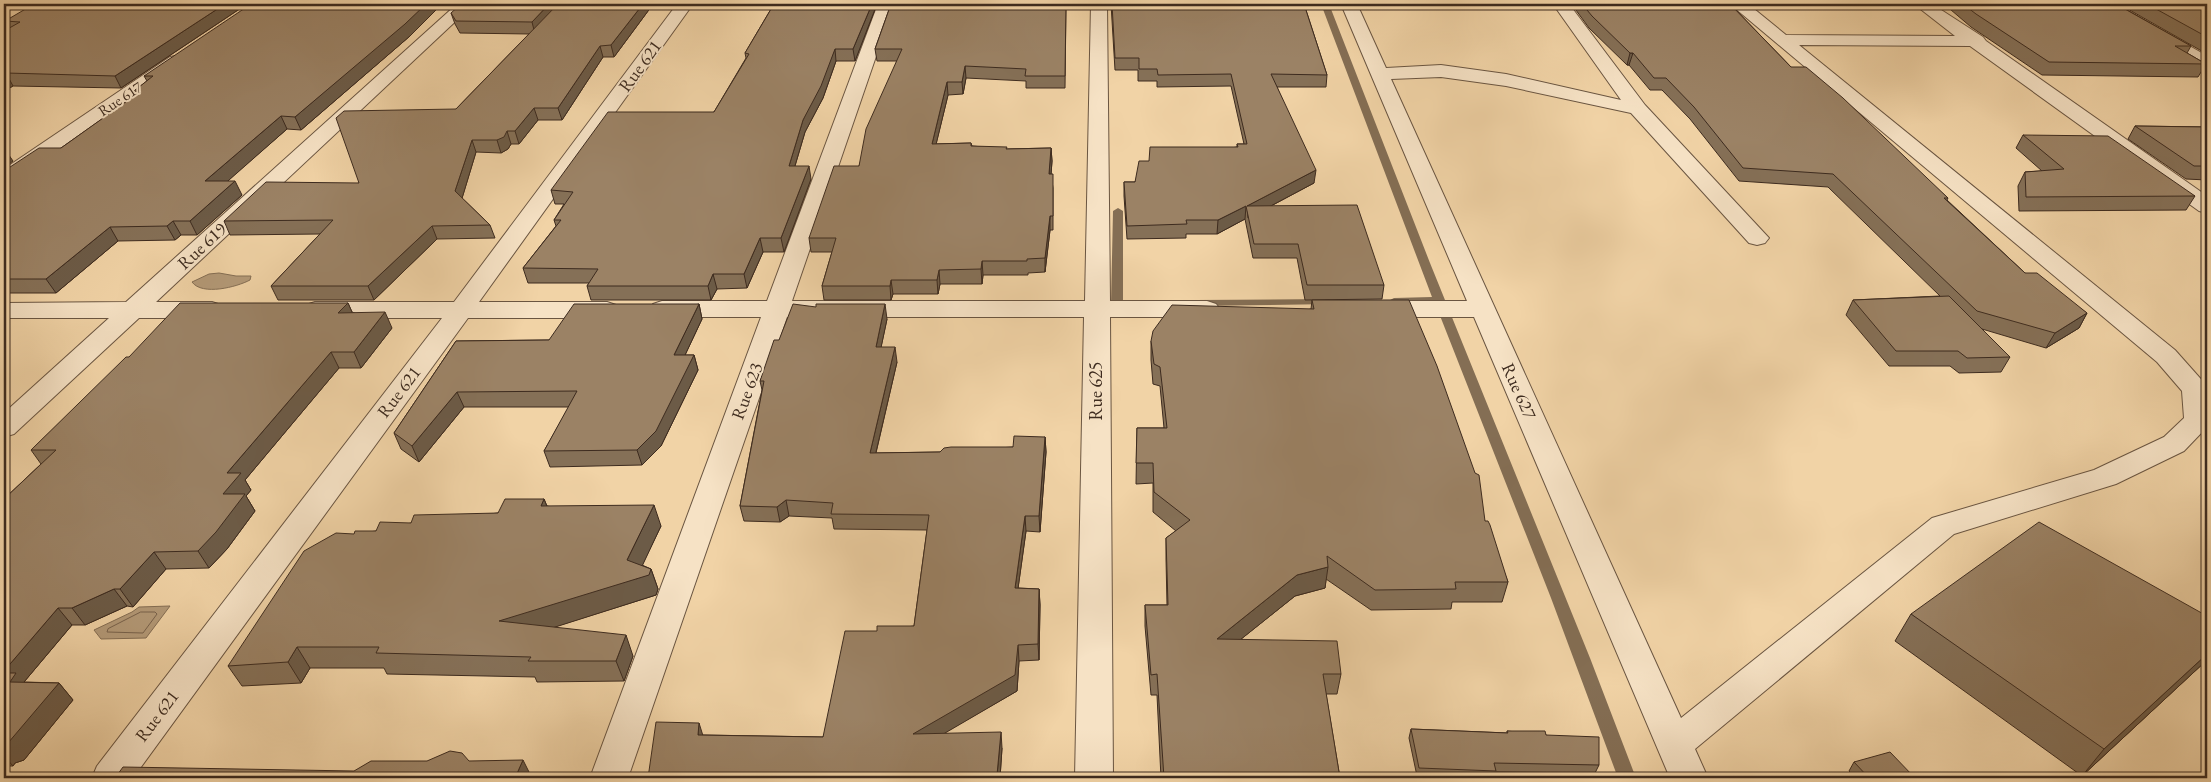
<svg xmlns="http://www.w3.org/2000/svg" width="2211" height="782" viewBox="0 0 2211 782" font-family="'EB Garamond',serif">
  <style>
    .water { fill: #b49a78; stroke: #846e54 }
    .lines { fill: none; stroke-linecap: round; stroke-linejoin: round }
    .shore { stroke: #78624c; stroke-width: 1 }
    .stream { fill: #846e54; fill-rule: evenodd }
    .minor-casing { stroke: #6a5541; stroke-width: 2 }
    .minor { fill: #f6e2c5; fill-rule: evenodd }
    .wall { fill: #857057; stroke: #3d2b1f }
    .shaded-wall { fill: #6c5b47; stroke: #3d2b1f }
    .building { fill: #9b8265; stroke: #3d2b1f }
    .labels { text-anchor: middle; stroke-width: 4; stroke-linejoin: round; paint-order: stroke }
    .far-street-label { font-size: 15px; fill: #3d2b1f; stroke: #f6e2c5 }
    .street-label { font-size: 18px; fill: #3d2b1f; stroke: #f6e2c5 }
  </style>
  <rect width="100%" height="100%" fill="#f1d3a6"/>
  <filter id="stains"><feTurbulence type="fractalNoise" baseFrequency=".004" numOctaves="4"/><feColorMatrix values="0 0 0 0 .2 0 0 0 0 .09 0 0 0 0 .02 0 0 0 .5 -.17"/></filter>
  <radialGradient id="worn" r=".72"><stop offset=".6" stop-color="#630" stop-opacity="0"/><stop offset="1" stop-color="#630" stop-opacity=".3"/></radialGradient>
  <g class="water">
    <path d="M219 273 236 276H251L250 280C237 287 202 296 192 282L209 274Z"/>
    <polygon points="170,606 146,638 101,639 94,630 132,612 139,607"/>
  </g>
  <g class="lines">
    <polygon class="shore" points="141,612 155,612 157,614 143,633 107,632 108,629"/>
    <g class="stream">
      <polygon points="1321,4 1329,4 1430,263 1590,658 1636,778 1618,778 1551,598 1435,303 1394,304 1388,301 1394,298 1432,297"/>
      <polygon points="2185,61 2191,61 2207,71 2207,76 2185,65"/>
      <path d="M1118 208 1123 211V301L1133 302 1135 304C1130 309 1116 309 1111 304L1113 211Z"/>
      <polygon points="1329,299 1335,302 1333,304 1196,306 1190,303 1196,300"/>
    </g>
    <g class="minor-casing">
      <g id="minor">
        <polygon points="457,4 474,4 156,302 212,302 221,305 225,310 221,315 212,318 139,318 14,434 4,437 4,413 109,318 4,318 4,303 126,302"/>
        <polygon points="677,4 693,4 479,302 607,302 616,305 620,310 616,315 607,318 468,318 133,778 92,778 97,766 442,318 315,318 306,315 302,310 306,305 315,302 454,302"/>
        <polygon points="878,4 894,4 792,301 1085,301 1091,4 1107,4 1110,301 1207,301 1216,304 1220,309 1216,314 1207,317 1110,317 1113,778 1075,778 1084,317 787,317 628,778 590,778 761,317 662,317 653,314 649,309 653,304 662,301 767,301"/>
        <polygon points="1341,4 1357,4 1386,68 1441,65 1506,74 1621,100 1553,4 1569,4 1645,105 1769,238 1765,243 1757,245 1749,243 1631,113 1506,86 1441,77 1391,79 1681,718 1932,518 2094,470 2164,437 2184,418 2182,391 2157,362 1730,4 1748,4 1786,35 1955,36 1914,4 1932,4 1983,37 1986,41 2207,196 2207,213 2199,211 1970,46 1799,45 2175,350 2207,386 2207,427 2184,451 2116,484 1954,534 1695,749 1708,778 1670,778 1474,317 1375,317 1366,314 1362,309 1366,304 1375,301 1467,301"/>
        <polygon points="2096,4 2116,4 2207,56 2207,68 2201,67 2098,7"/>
        <polygon points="176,56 182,57 185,61 182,65 12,183 4,184 4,169 170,57"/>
      </g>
    </g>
    <use href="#minor" class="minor"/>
  </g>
  <g class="wall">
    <polygon points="247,4 121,88 13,86 4,91 4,31 9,28 5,21"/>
    <polygon points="643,4 651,4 651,7 614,57 603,57 562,120 538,120 519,144 511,144 508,149 501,153 476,152 462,198 490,225 495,238 437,239 374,300 278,300 271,286 320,234 230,235 224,221 359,183 456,109 529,34 460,33 455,24 451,13"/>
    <polygon points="774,4 877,4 855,61 836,61 823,98 805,132 795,166 811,179 784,252 763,252 747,288 717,289 711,300 591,300 587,286 589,283 528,283 523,268 556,226 554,220 564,204 555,204 551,190 714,112 746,58 745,53"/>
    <polygon points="891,4 1066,4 1065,88 1026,88 1026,81 966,78 963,94 948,95 936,144 971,143 972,146 1007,149 1051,148 1052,161 1051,174 1053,188 1053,230 1050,230 1045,272 1028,273 1028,275 983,275 982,284 940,284 938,294 893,294 891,300 824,300 822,286 832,252 811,252 809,238 859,166 897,61 877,61 875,49"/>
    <polygon points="1111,4 1304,4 1327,75 1326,87 1277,87 1314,183 1271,206 1384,285 1382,299 1305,300 1297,258 1253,258 1245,219 1217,234 1186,234 1186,238 1127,239 1124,196 1124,182 1135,182 1149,161 1237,147 1237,144 1244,144 1231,86 1157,87 1157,81 1138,81 1138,70 1115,70"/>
    <polygon points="1573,4 1730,4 1791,67 1948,198 1947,200 2025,273 2087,313 2079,328 2046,348 1982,329 2010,357 2001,372 1959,373 1950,366 1889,366 1846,315 1853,300 1940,296 1828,187 1739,181 1690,119 1662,90 1650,90 1629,65 1627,65 1589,28 1573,6"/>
    <polygon points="1944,4 2116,4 2191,46 2187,53 2206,64 2198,77 2042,75 1971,27"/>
    <polygon points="2119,4 2207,4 2207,54"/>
    <polygon points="410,36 301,130 287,129 227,181 242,195 197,235 181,235 175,240 118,241 56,293 4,293 4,171 61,148 136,95 134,91 147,81 144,76"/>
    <polygon points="2135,126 2207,127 2207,180 2186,179 2128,139"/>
    <polygon points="2023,135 2195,196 2186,210 2019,211 2018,186 2025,172 2042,171 2016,148"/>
    <polygon points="1312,300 1485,521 1508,582 1502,602 1452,602 1451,609 1371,610 1326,579 1325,588 1295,596 1241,639 1341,674 1337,694 1326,694 1340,778 1161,778 1157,695 1151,695 1145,626 1145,605 1167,605 1166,559 1166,538 1176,531 1153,512 1153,483 1136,484 1137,428 1164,428 1160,386 1153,384 1151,360 1151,341 1311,309"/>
    <polygon points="348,303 352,312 392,328 361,368 339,368 245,480 251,490 246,496 255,511 227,549 209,568 166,569 133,607 127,606 85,625 72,625 24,682 59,683 73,700 24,760 15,763 13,766 4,766 4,499 41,464 31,450 129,357"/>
    <polygon points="699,304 702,319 685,355 694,355 698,370 661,446 642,465 550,467 544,451 569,407 464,407 419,462 401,449 394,433 456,341 549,340"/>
    <polygon points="887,319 881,347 897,362 876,453 940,452 1013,447 1045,437 1046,452 1040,532 1026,531 1018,588 1039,589 1040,605 1039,660 1019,661 1017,691 944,733 1002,748 1000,778 648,778 703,735 823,737 877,631 914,626 927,530 834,529 832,518 789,516 780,522 744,521 740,506 762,390 760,381 779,340"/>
    <polygon points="544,499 547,506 661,526 642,565 651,569 658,589 656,595 554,627 633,656 624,681 537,682 535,677 387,674 384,668 310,668 301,683 242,686 228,666 354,534 376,531 411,523 498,513"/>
    <polygon points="1911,614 2207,616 2207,660 2082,776 1895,641"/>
    <polygon points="1411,729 1507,733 1507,731 1546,735 1599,765 1595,773 1496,772 1494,778 1466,778 1417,776 1409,738"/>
    <polygon points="1854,762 1915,778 1856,778 1849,771"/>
  </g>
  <g class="shaded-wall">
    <polygon points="225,4 247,4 121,88 115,76"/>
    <polygon points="426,4 442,4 410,36 301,130 295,117"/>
    <polygon points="446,4 455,4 448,10"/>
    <polygon points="549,4 564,4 535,34 532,22"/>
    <polygon points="643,4 651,4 651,7 614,57 611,45"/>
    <polygon points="872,4 877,4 855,61 853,49"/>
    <polygon points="600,46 603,57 562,120 558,108"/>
    <polygon points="835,49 836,61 823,98 805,132 791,179 789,166 803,120"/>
    <polygon points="1630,53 1633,53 1629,65 1627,65"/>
    <polygon points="965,66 966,78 963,94 962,82"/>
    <polygon points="6,73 13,86 4,91 4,74"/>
    <polygon points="947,82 948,95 933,157 932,144"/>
    <polygon points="534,108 538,120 519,144 515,131"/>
    <polygon points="281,116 287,129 212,195 205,181"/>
    <polygon points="507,131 511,144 508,149 501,153 497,140"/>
    <polygon points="472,140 476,152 460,205 455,191"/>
    <polygon points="4,148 13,161 4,168"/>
    <polygon points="1051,148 1052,161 1050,188 1049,174"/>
    <polygon points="809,166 811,179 784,252 781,238"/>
    <polygon points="1316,170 1314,183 1248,218 1247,206"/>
    <polygon points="235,181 242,195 197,235 190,221"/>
    <polygon points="1246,206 1245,219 1217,234 1218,220"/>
    <polygon points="1050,216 1050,230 1045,272 1045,258"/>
    <polygon points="173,221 181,235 175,240 167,226"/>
    <polygon points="432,226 437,239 374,300 368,286"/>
    <polygon points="110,227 118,241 56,293 46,279"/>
    <polygon points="760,238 763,252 747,288 744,274"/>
    <polygon points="982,261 983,275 982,284 981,269"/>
    <polygon points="939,270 940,284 938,294 937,280"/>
    <polygon points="713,274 717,289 711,300 708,286"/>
    <polygon points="891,280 893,294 891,300 890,286"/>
    <polygon points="348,303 355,319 338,313"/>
    <polygon points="699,304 702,319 678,370 674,355"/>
    <polygon points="885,304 887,319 878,362 876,347"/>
    <polygon points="385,312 392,328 361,368 354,352"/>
    <polygon points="2087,313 2079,328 2046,348 2055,333"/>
    <polygon points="895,347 897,362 872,469 870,453"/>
    <polygon points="331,352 339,368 245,480 251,490 246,496 255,511 227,549 209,568 198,551 223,494 227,473"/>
    <polygon points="694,355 698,370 661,446 642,465 637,450"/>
    <polygon points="457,392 464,407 419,462 412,446"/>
    <polygon points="1045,437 1046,452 1040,532 1039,516"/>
    <polygon points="544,499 552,519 541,506"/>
    <polygon points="786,500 789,516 780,522 777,507"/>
    <polygon points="654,505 661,526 636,579 651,569 658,589 656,595 508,642 499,621 627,560"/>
    <polygon points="1025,516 1026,531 1016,603 1015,588"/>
    <polygon points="154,552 166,569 133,607 120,589"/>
    <polygon points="1328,567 1325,588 1295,596 1215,660 1217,639 1297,575"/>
    <polygon points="114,589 127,606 85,625 72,608"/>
    <polygon points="1039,589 1040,605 1039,660 1038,644"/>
    <polygon points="58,608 72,625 24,682 31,690 24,700 4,676 4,671"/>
    <polygon points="626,635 633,656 624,681 616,661"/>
    <polygon points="1018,645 1019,661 1017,691 916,750 913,734"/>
    <polygon points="297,647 310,668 301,683 288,662"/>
    <polygon points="2207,654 2207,660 2082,776 2104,749"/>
    <polygon points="59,683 73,700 24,760 15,763 13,766 4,756 4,744"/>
    <polygon points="699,723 704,739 698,735"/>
    <polygon points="1001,732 1002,748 1000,778 997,778 997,775"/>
    <polygon points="523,760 532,778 515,778"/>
  </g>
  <g class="building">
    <polygon points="34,4 225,4 115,76 6,73 4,74 4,31 20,22 5,21"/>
    <polygon points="251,4 426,4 405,24 295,117 281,116 205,181 235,181 190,221 173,221 167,226 110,227 46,279 4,279 4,171 39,148 61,148 141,91 134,91 153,76 144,76"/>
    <polygon points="461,4 549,4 532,22 456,21 451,13"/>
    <polygon points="558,4 643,4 611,45 600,46 558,108 534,108 515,131 507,131 504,137 497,140 472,140 455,191 490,225 432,226 368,286 271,286 333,220 224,221 266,182 359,183 336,118 344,111 456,109"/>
    <polygon points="774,4 872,4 853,49 835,49 821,86 803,120 789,166 809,166 781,238 760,238 744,274 713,274 708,286 587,286 598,269 523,268 561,220 554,220 573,192 551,190 608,112 714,112 749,54 745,53"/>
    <polygon points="891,4 1066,4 1065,76 1025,76 1026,69 965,66 962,82 947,82 932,144 971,143 971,146 1007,147 1006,149 1051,148 1049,174 1053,174 1053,216 1050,216 1045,258 1027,259 1027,261 982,261 981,269 939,270 937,280 891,280 890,286 822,286 836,238 809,238 834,166 859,166 866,129 902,49 875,49"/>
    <polygon points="1112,4 1304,4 1327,75 1271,74 1316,170 1247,206 1357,205 1384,285 1307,285 1298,244 1254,244 1246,206 1218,220 1186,220 1187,224 1127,226 1124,182 1135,182 1139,161 1149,161 1150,147 1238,147 1237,144 1247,144 1231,74 1158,75 1157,69 1139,69 1139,58 1115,58"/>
    <polygon points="1582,4 1730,4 1791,67 1806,67 1843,98 1948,198 1944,198 2025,273 2037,273 2087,313 2055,333 1977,311 1833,174 1743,168 1694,107 1666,78 1654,78 1633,53 1630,53 1592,16"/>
    <polygon points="1963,4 2116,4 2191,46 2175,46 2206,64 2049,62 1976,14"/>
    <polygon points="2147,4 2207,4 2207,37"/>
    <polygon points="2135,126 2207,127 2207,166 2194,166"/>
    <polygon points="2023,135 2108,136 2195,196 2026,197 2025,172 2064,169"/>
    <polygon points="1949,296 2010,357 1967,358 1958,351 1896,351 1853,300"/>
    <polygon points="1312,300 1409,300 1437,366 1475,473 1479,475 1485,521 1488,521 1490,525 1508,582 1455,582 1456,589 1375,590 1327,556 1328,567 1297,575 1217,639 1337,641 1341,674 1323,674 1340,778 1164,778 1157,674 1151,675 1145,605 1168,605 1166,538 1190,520 1154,492 1153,463 1136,463 1137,428 1167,428 1160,367 1154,364 1151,341 1153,331 1172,305 1314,309"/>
    <polygon points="180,303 348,303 338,313 385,312 354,352 331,352 227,473 241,473 223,494 245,494 216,532 198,551 154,552 120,589 114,589 72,608 58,608 4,671 4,499 56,450 31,450 126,357 129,357"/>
    <polygon points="574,304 699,304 674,355 694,355 656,431 637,450 544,451 577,391 457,392 412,446 394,433 456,341 549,340"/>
    <polygon points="793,304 816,307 816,304 885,304 876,347 895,347 870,453 940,452 944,448 951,447 1013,447 1014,436 1045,437 1039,516 1025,516 1015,588 1039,589 1038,644 1018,645 1015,675 913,734 1001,732 997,775 953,776 951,778 648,778 656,722 699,723 698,735 823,737 845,631 877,631 877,626 914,626 929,515 831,514 833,503 786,500 777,507 740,506 764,381 760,381 774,340 779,340"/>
    <polygon points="505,499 544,499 541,506 654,505 627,560 651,569 649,575 499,621 626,635 616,661 528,661 531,657 376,653 379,647 297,647 288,662 228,666 304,551 336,533 354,534 355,531 376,531 380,522 411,523 414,515 498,513"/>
    <polygon points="2039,522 2207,616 2207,654 2104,749 1911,614"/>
    <polygon points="4,673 16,673 10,682 59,683 8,743 4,744"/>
    <polygon points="1411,729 1508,733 1507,731 1545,731 1546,735 1599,737 1599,765 1494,763 1496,771 1419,768"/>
    <polygon points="450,751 462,753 469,761 523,760 515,778 115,778 123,767 354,771 371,761 427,761"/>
    <polygon points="1890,752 1915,778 1869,778 1854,762"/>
  </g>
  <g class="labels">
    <g class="far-street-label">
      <text transform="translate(120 99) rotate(-34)" y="5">Rue 617</text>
    </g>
    <g class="street-label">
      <text transform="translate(640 66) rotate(-54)" y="6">Rue 621</text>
      <text transform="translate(202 246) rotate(-43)" y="6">Rue 619</text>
      <text transform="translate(747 391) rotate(-70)" y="6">Rue 623</text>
      <text transform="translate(1096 391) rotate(-90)" y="6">Rue 625</text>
      <text transform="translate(1519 391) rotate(66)" y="6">Rue 627</text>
      <text transform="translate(399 392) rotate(-53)" y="6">Rue 621</text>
      <text transform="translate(157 716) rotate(-53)" y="6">Rue 621</text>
    </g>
  </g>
  <rect width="2211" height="782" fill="none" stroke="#f1d3a6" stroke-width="20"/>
  <rect x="5" y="5" width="2201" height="772" fill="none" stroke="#3d2b1f" stroke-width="2.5"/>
  <rect x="10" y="10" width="2191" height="762" fill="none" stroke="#3d2b1f"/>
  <rect width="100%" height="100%" filter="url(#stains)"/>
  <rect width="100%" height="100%" fill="url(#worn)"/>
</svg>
